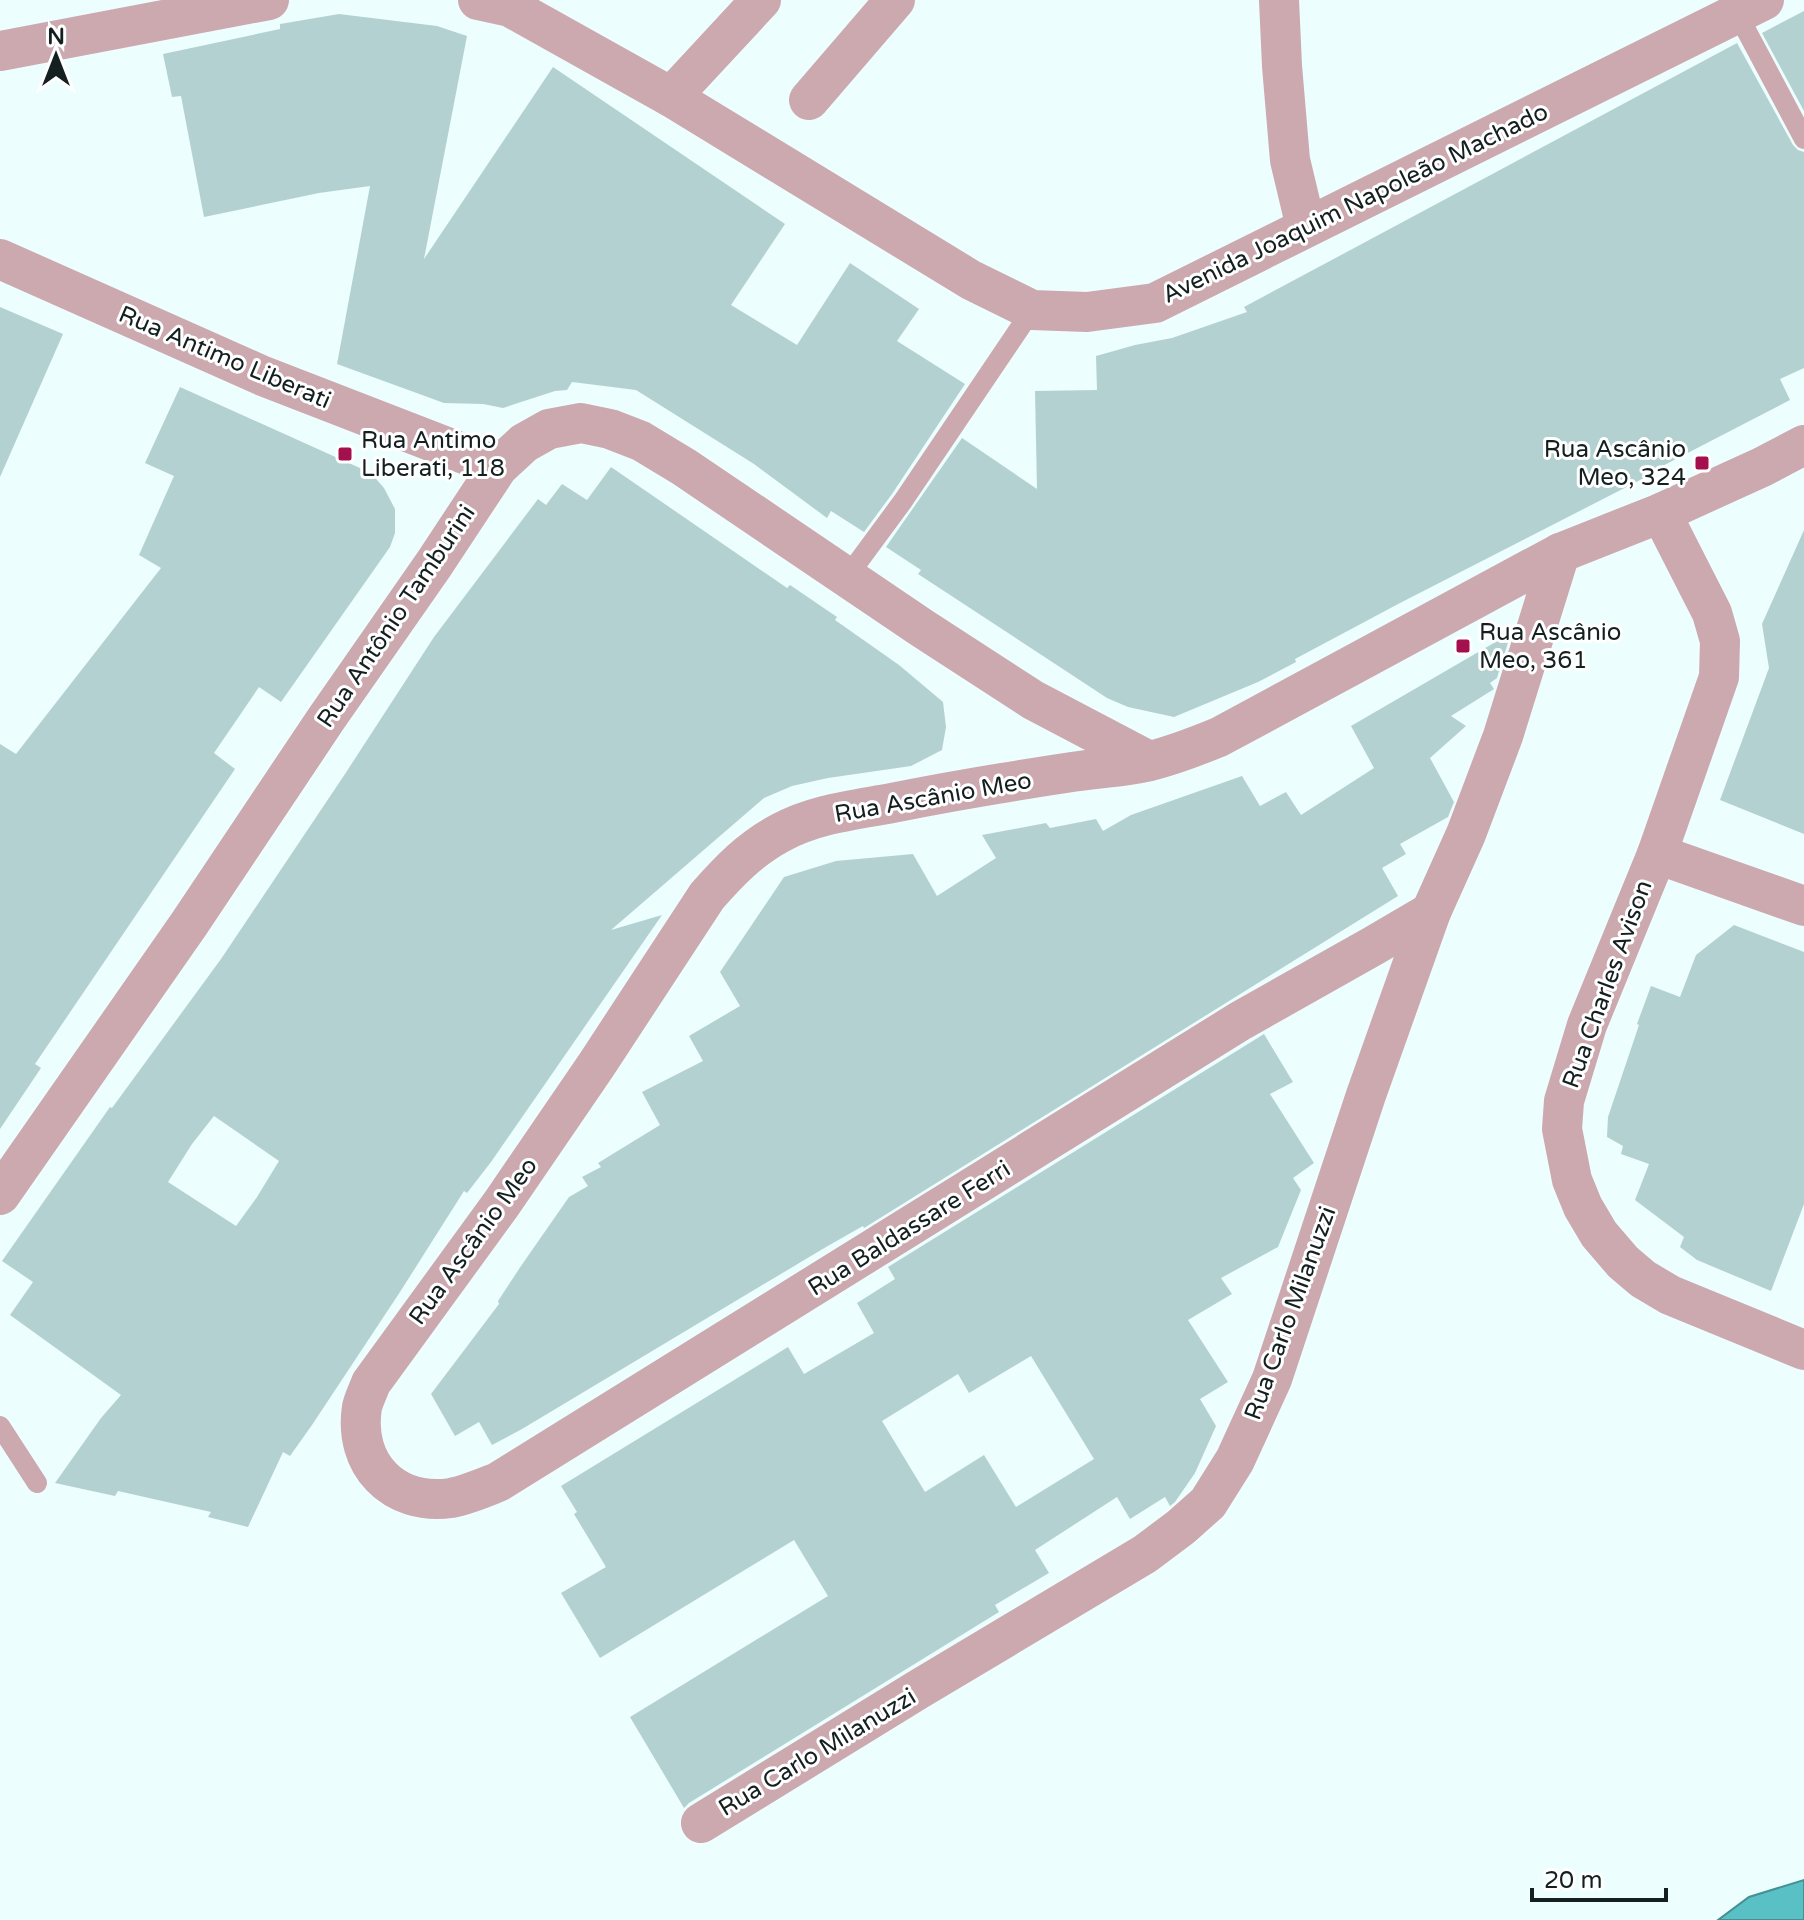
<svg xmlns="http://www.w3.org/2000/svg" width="1804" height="1920" viewBox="0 0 1804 1920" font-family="'Varela Round',sans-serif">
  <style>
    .water { fill: #59c1c5; stroke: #449093; stroke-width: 2 }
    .building { fill: #b4d1d2; fill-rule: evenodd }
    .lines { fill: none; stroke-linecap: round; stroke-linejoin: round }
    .lane { stroke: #cca8af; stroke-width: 20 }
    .street { stroke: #cca8af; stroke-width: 40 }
    .poi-dot { fill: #a40f4d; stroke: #fff; stroke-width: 3 }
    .labels { text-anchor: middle; stroke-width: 6; stroke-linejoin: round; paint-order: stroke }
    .street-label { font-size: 24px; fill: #141f1f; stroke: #fff }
    .poi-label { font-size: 24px; fill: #141f1f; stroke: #fff; text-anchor: start }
  </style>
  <rect width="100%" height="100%" fill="#ecfefe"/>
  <polygon class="water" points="1804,1880 1804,1920 1718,1920 1749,1897"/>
  <g class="building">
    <polygon points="1804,11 1804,111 1762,33"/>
    <polygon points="339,14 437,26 467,36 424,259 553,67 785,224 731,305 797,345 850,263 919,309 897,341 965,384 892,494 864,532 831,511 827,518 754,464 636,390 572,382 567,390 555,391 503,408 483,404 444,403 337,364 370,186 319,193 204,217 181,96 172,97 163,54 280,29 280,24"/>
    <polygon points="1737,43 1793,145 1798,150 1804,152 1804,368 1780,379 1790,400 1647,474 1648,476 1400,603 1295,659 1296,662 1258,682 1174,717 1128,707 1107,698 918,574 921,570 886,547 962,438 1037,489 1035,391 1097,390 1096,356 1135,345 1172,338 1247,312 1244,307"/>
    <polygon points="0,307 63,334 0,477"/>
    <polygon points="180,387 371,473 384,488 395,509 395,533 390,547 281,702 259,687 214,753 235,769 35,1064 41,1068 0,1129 0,744 16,754 161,568 139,555 174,476 145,463"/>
    <path d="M611 467 787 588 790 585 837 617 835 620 899 665 943 702 946 727 942 750 911 766 828 778 792 786 764 798 611 930 662 915 491 1162 467 1193 464 1191 400 1292 312 1425 290 1456 283 1452 248 1527 208 1517 211 1512 118 1491 115 1496 55 1483 101 1418 121 1395 10 1315 33 1282 2 1261 110 1107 112 1108 221 959 345 774 434 637 538 499 546 505 562 484 587 500ZM214 1116 279 1161 257 1197 236 1226 168 1182 192 1144Z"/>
    <polygon points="1804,530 1804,834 1720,800 1769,668 1762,624"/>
    <polygon points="1511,633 1497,678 1490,683 1494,689 1451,716 1466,726 1430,758 1454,802 1448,817 1400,844 1406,854 1382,868 1398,896 864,1228 863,1226 826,1247 522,1429 492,1445 479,1422 455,1436 431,1394 499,1304 498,1301 521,1266 569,1197 588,1186 582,1177 601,1167 598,1163 660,1125 642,1092 703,1061 689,1036 740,1006 720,972 784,877 836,861 913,854 937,896 996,858 982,835 1046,823 1050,828 1096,819 1103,831 1131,815 1242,776 1260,806 1286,792 1301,815 1374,768 1351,726"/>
    <polygon points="1734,925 1804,952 1804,1204 1771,1291 1697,1260 1680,1247 1684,1237 1635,1200 1649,1164 1621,1154 1623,1146 1607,1137 1608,1117 1639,1025 1637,1024 1651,986 1680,997 1696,955"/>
    <path d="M1264 1034 1293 1082 1270 1094 1314 1163 1293 1178 1301 1190 1278 1247 1221 1278 1232 1294 1188 1320 1228 1382 1200 1399 1216 1426 1195 1473 1175 1502 1170 1506 1165 1497 1130 1519 1117 1497 1035 1550 1049 1573 995 1605 999 1612 689 1803 684 1808 630 1717 828 1596 794 1540 600 1658 561 1593 606 1567 574 1514 577 1512 561 1486 788 1347 804 1374 874 1333 857 1303 895 1279 888 1267ZM1031 1356 1094 1459 1016 1507 984 1455 925 1492 882 1421 958 1374 969 1393Z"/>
  </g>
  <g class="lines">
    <g class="lane">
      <polyline points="1737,13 1804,139"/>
      <polyline points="847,577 903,501 1032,310"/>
      <polyline points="0,1426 37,1483"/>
    </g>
    <g class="street">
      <polyline points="478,0 510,7 671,97 971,280 1032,310 1087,312 1155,303 1764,0"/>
      <polyline points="1279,0 1282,66 1290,160 1306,227"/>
      <polyline points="0,51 269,0"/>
      <polyline points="671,97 761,0"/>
      <polyline points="809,100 895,0"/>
      <polyline points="0,259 263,376 498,467"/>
      <polyline points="1661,513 1712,613 1720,641 1719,677 1657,854 1587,1025 1564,1101 1562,1129 1572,1180 1583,1207 1599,1234 1623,1262 1643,1279 1670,1295 1804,1350"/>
      <polyline points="1657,854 1804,906"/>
      <path d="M1431 912 1373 946 1240 1021 498 1482C483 1488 467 1495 451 1498 393 1506 353 1464 362 1407 364 1399 368 1391 371 1383L502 1203 597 1064 707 896C729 871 750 849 780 833 814 814 854 810 892 803 951 791 1012 781 1072 772 1098 768 1125 767 1150 761 1174 755 1197 746 1219 737L1560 553 1661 513 1762 467 1804 445"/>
      <polyline points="0,1195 189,924 326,719 434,564 498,467 524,443 549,429 581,423 610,429 641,441 684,467 922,628 1033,700 1149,761"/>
      <polyline points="701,1823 919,1689 1145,1554 1181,1527 1208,1503 1235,1460 1272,1379 1366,1095 1431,912 1466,834 1503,736 1560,553"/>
    </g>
  </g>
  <g class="poi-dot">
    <rect x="337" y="446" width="16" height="16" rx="4"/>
    <rect x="1694" y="455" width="16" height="16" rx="4"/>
    <rect x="1455" y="638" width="16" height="16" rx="4"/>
  </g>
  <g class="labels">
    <g class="street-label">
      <text transform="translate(1355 203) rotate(-26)" y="8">Avenida Joaquim Napoleão Machado</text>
      <text transform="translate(225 357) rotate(23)" y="8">Rua Antimo Liberati</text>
      <text transform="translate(396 616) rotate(-56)" y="8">Rua Antônio Tamburini</text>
      <text transform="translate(933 797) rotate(-10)" y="8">Rua Ascânio Meo</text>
      <text transform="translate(1607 984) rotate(-70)" y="8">Rua Charles Avison</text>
      <text transform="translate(909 1228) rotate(-32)" y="8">Rua Baldassare Ferri</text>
      <text transform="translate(473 1241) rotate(-54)" y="8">Rua Ascânio Meo</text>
      <text transform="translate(1290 1313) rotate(-70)" y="8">Rua Carlo Milanuzzi</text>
      <text transform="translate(817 1752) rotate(-31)" y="8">Rua Carlo Milanuzzi</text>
    </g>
    <g class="poi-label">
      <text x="361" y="448">Rua Antimo<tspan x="361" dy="28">Liberati, 118</tspan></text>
      <text x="1686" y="457" text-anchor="end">Rua Ascânio<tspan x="1686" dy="28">Meo, 324</tspan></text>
      <text x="1479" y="640">Rua Ascânio<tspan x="1479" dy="28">Meo, 361</tspan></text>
    </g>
  </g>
  <g transform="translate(56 56)" stroke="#ffffff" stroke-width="6" paint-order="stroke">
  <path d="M0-6L14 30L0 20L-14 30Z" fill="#141f1f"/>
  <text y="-12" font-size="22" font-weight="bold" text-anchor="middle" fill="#141f1f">N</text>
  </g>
  <path d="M1532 1888v12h134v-12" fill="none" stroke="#141f1f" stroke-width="4"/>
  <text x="1544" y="1888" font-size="24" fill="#141f1f" stroke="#ffffff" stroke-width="6" paint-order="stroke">20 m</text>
</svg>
